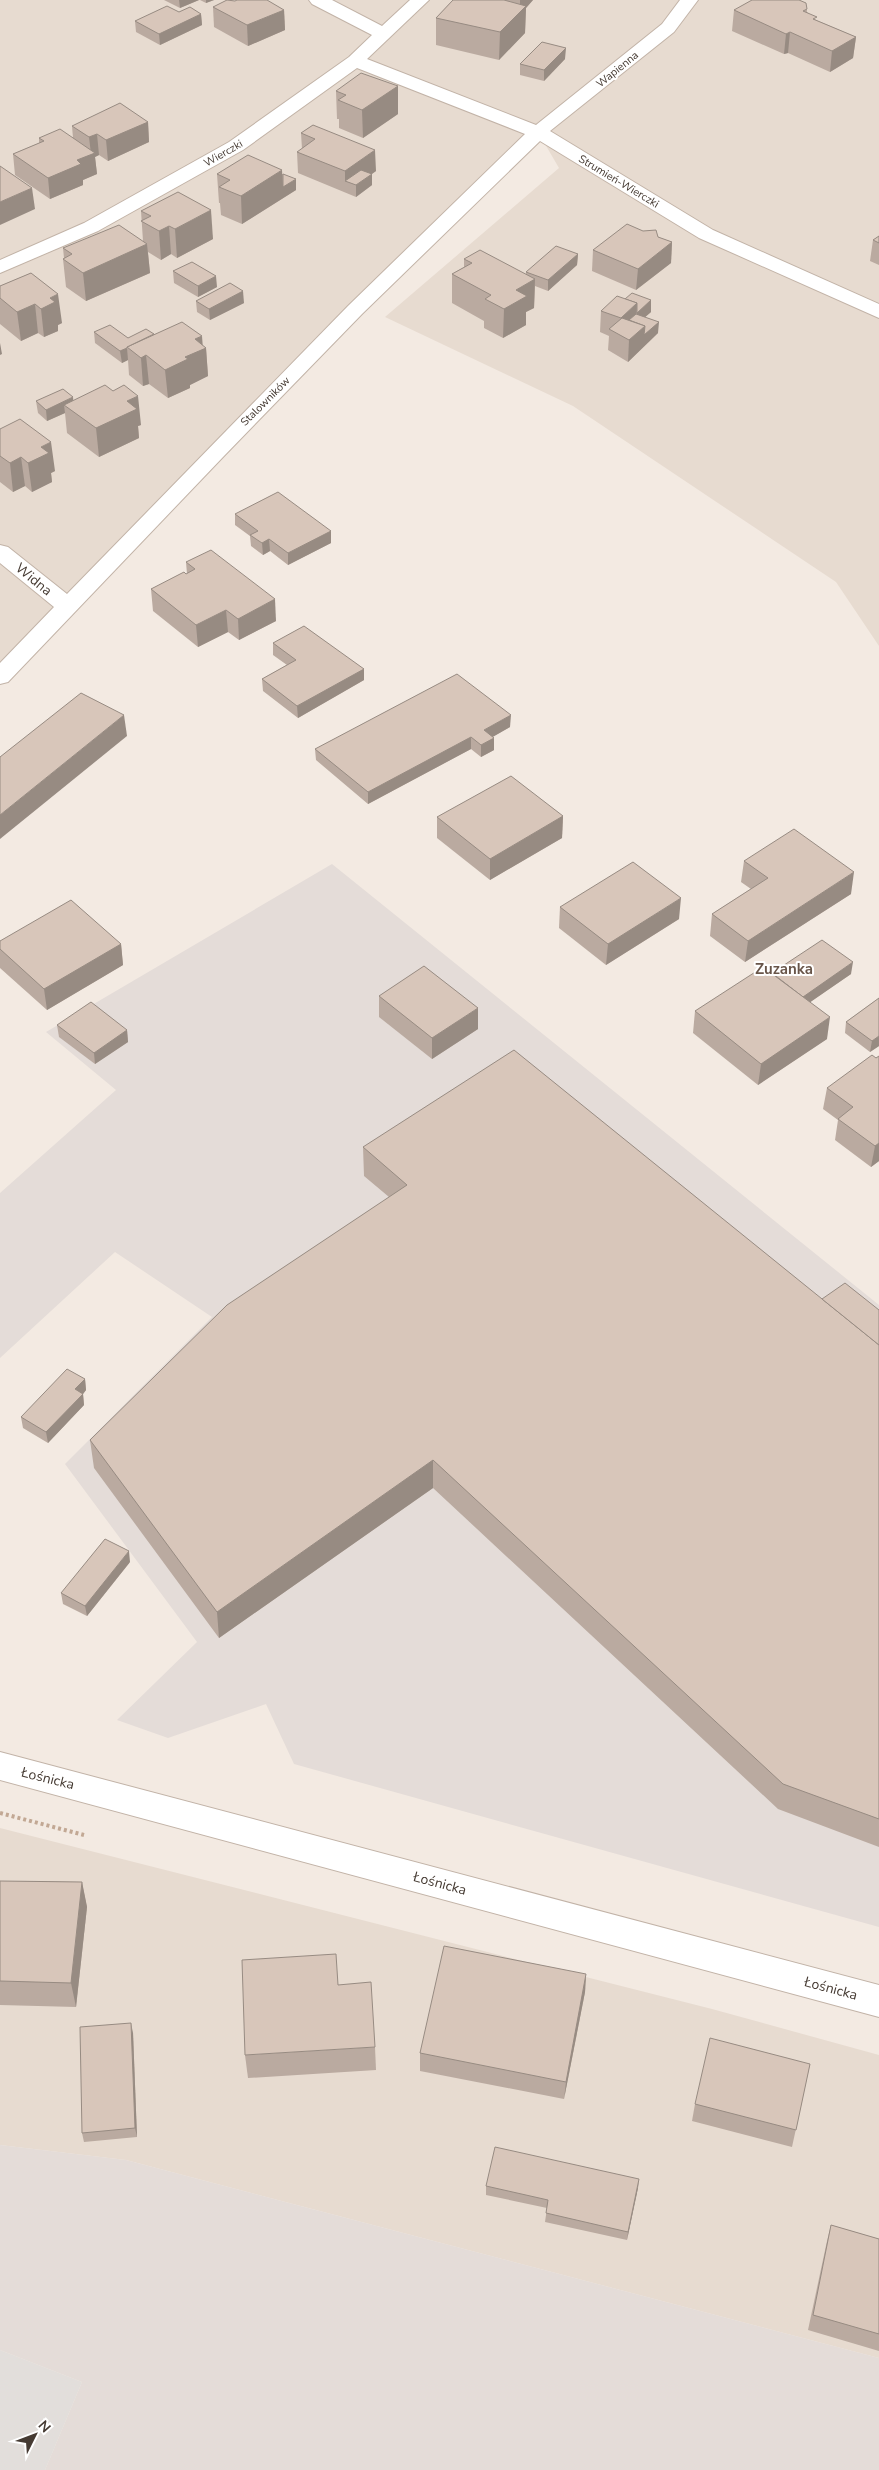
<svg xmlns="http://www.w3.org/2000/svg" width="879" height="2470" viewBox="0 0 879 2470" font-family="'Nunito Sans',sans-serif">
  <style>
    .residential { fill: #e7dbd0 }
    .industrial { fill: #e4dcd8 }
    .parking { fill: #e2dedb }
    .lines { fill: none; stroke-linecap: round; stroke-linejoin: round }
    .minor-casing { stroke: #c2b3a7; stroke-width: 2 }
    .path { stroke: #c2a894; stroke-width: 4; stroke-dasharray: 3 3; stroke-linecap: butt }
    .minor { fill: #fff; fill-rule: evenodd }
    .wall { fill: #baaaa0 }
    .shaded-wall { fill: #978b82 }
    .building { fill: #d8c6ba; stroke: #978b82 }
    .labels { text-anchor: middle; stroke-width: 4; stroke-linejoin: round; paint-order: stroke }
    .far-street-label { font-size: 11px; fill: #453a32; stroke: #fff }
    .street-label { font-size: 14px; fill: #453a32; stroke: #fff }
    .neighbourhood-label { font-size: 15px; font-weight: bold; fill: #685549; stroke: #fff }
  </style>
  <rect width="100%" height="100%" fill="#f3eae2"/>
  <g class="residential">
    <polygon points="0,0 879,0 879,646 836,582 573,406 385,317 559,168 538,132 0,679"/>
    <polygon points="0,1828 712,2009 879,2055 879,2358 126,2160 0,2145"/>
  </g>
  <g class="industrial">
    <polygon points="332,864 879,1305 879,1927 294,1764 266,1704 168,1738 117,1720 197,1642 65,1464 212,1317 115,1252 0,1358 0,1193 116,1090 46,1032"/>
    <polygon points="0,2145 126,2160 879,2358 879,2470 45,2470 82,2382 0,2350"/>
  </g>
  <polygon class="parking" points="0,2350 82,2382 45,2470 0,2470"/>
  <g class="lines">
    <g class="minor-casing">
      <g id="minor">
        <polygon points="309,0 332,0 382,26 410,0 429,0 367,59 536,125 662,24 680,0 698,0 674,32 550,131 713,230 879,304 879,318 699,238 540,141 362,314 223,457 8,682 0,684 0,663 54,607 0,563 0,545 8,547 67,594 348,306 525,134 357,68 243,150 98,231 0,273 0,260 84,223 229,142 349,57 372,35 312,4"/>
        <polygon points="0,1752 879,1985 879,2017 0,1780"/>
      </g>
    </g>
    <polyline class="path" points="0,1813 84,1835"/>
    <use href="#minor" class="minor"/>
  </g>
  <g class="wall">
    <polygon points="164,0 199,0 180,8"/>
    <polygon points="200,0 214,0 206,3"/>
    <polygon points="453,0 533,0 526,8 525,33 499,60 436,45 436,18"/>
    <polygon points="235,1 284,10 285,30 248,46 214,27 213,7"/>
    <polygon points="807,9 807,12 816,20 856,37 853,58 830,72 788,53 784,54 732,31 734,10"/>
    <polygon points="179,12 201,14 202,25 160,45 136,32 135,21"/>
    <polygon points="565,59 544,81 520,75 520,64"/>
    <polygon points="398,86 398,114 363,138 339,128 339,119 337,119 336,91"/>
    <polygon points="148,122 149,142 108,161 99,155 95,157 97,174 83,180 83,185 50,199 15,175 13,154 39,143 39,138 73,138 72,126"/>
    <polygon points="313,125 376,171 372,174 372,185 356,197 298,173 297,152 302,149 301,133"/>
    <polygon points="217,174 283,174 296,190 242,224 221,215 220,203 219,203"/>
    <polygon points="141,211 213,239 177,258 171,254 161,260 148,252 150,273 86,301 66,287 63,259 64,258 63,248 143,241"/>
    <polygon points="879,236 879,265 870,261 873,240"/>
    <polygon points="658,237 672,242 671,263 636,290 592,271 593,250"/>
    <polygon points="578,254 577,265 548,291 535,286 534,308 526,312 526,325 503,338 484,328 484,321 452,303 452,274 464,267 464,259 526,274 526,272"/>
    <polygon points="173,271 217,287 198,297 174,283"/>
    <polygon points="31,273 62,323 58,325 58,331 44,337 38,333 21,341 0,324 0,286"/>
    <polygon points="625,299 651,300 651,312 645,317 658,333 628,362 608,350 609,336 600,332 601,311"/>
    <polygon points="196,301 244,303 210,320 197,312"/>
    <polygon points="94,332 128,338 154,334 202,345 206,348 208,376 190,385 190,388 168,398 149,384 143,386 129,375 128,360 122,363 95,343"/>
    <polygon points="73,400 141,425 138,426 139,438 99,457 67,433 65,413 47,421 38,413 36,401"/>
    <polygon points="0,429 55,471 51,473 52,482 32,492 25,486 13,492 0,482"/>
    <polygon points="235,514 331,531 331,543 288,565 270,551 263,555 251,546 250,536 235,525"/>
    <polygon points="186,562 276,621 239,640 228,632 198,647 153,611 151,589 187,574"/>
    <polygon points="273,643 364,669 364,680 298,718 263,691 262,679 287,665 273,655"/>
    <polygon points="510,727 492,737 494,750 481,757 471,749 368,804 316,760 315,749"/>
    <polygon points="563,816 562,838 490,880 437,838 437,817"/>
    <polygon points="744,861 851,894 745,962 710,936 712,914 751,889 741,882"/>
    <polygon points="560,907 679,919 606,965 559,928"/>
    <polygon points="0,941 121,944 123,965 47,1010 0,968"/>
    <polygon points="772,973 851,974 810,1002 827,1039 758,1085 693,1033 695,1011"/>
    <polygon points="379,996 478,1029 432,1059 379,1017"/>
    <polygon points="879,998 879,1046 870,1052 845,1033 846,1022"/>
    <polygon points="57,1025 127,1030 128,1042 95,1064 59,1037"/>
    <polygon points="879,1056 879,1161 871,1167 835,1140 838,1120 823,1109 827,1088"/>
    <polygon points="363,1147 822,1299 879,1310 879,1847 778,1809 433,1488 219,1638 94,1468 90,1440 389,1197 364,1176"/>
    <polygon points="85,1379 86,1390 83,1394 84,1405 48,1443 23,1428 21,1417"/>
    <polygon points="130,1562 87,1616 63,1604 61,1593"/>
    <polygon points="0,1881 82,1882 87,1907 76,2007 0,2005"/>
    <polygon points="586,1974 585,1992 564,2099 420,2071 420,2053"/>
    <polygon points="133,2033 137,2137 84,2142 82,2133"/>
    <polygon points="375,2047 376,2070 248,2078 245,2055"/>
    <polygon points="810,2064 792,2147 692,2121 695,2104"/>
    <polygon points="486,2186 638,2188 627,2240 545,2222 547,2208 486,2195"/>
    <polygon points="831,2225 879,2239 879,2351 808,2330 827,2241"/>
  </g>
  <g class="shaded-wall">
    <polygon points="179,0 199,0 180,8"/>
    <polygon points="206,0 214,0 206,3"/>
    <polygon points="520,0 533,0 526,8 525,33 499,60 500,32 520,11"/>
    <polygon points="284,10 285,30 248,46 247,25"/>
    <polygon points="201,14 202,25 160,45 159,34"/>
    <polygon points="790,32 788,53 784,54 786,34"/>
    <polygon points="856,37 853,58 830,72 832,51"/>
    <polygon points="566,48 565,59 544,81 544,70"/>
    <polygon points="398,86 398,114 363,138 362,110"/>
    <polygon points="148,122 149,142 108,161 106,140"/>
    <polygon points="97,134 99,155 95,157 97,174 83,180 83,185 50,199 48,178 77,160 91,154 89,137"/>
    <polygon points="375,150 376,171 356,185 345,181 345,192 345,171"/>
    <polygon points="282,170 283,187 296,179 296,190 242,224 241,196"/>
    <polygon points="372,174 372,185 356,197 356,185"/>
    <polygon points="32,188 35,209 0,225 0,202"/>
    <polygon points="211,210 213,239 177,258 175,229"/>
    <polygon points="169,226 171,254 161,260 159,231"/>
    <polygon points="672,242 671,263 636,290 638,269"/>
    <polygon points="147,244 150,273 86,301 83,273"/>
    <polygon points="578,254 577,265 548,291 548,280"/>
    <polygon points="216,276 217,287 198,297 198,286"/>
    <polygon points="535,279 534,308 526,312 526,325 503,338 504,309 516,290"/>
    <polygon points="243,291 244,303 210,320 209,309"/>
    <polygon points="58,294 62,323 58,325 58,331 44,337 41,309 50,298"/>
    <polygon points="651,300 651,312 636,325 637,313"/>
    <polygon points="637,303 636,325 621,318"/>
    <polygon points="35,304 38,333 21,341 17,312"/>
    <polygon points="659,322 658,333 628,362 629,340 645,326"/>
    <polygon points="202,336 203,349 206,348 208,376 190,385 190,388 168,398 165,370 185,357 195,339"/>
    <polygon points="0,343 2,354 0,355"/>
    <polygon points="127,348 128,360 122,363 120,351"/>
    <polygon points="146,355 149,384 143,386 141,358"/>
    <polygon points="138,396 141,425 138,426 139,438 99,457 96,428 127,401"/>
    <polygon points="73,397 74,409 64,405 65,413 47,421 46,410"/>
    <polygon points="51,442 55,471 51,473 52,482 32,492 28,463 41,447"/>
    <polygon points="21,457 25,486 13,492 10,463"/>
    <polygon points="331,531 331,543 288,565 288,553"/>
    <polygon points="269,539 270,551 263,555 262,543"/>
    <polygon points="275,599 276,621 239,640 238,619"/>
    <polygon points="226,610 228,632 198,647 196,625"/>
    <polygon points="364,669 364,680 298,718 297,706"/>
    <polygon points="124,715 127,736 0,839 0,815"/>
    <polygon points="511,715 510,727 484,742 484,730"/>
    <polygon points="471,737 471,749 368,804 368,792"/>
    <polygon points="494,738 494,750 481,757 481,745"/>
    <polygon points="563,816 562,838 490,880 490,859"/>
    <polygon points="854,872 851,894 745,962 748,941"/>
    <polygon points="681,898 679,919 606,965 608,944"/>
    <polygon points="121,944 123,965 47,1010 44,989"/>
    <polygon points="853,962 851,974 796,1012 798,1000"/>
    <polygon points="478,1008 478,1029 432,1059 432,1038"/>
    <polygon points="830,1017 827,1039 758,1085 761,1064"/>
    <polygon points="127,1030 128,1042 95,1064 94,1053"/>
    <polygon points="879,1036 879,1046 870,1052 872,1041"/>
    <polygon points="879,1143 879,1161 871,1167 875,1146"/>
    <polygon points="85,1379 86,1390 83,1394 84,1405 48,1443 46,1432 75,1389"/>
    <polygon points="433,1460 433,1488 219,1638 217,1612"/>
    <polygon points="129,1551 130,1562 87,1616 85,1606"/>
    <polygon points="82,1882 87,1907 76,2007 71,1983"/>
    <polygon points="586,1974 585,1992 564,2099 566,2082"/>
    <polygon points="131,2023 133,2033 137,2137 135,2128"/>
    <polygon points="639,2179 638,2188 627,2240 628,2232"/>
  </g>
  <g class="building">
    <polygon points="227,0 235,1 237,0 267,0 284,10 247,25 213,7"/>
    <polygon points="453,0 504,0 526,6 500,32 436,18"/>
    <polygon points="752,0 799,0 806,3 807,9 803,11 817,17 813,19 856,37 832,51 790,32 786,34 734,10"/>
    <polygon points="167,6 179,12 190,7 201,14 159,34 135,21"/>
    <polygon points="542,42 566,48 544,70 520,64"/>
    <polygon points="361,73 398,86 362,110 338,100 346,95 336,91"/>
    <polygon points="120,103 148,122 106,140 97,134 89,137 72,126"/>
    <polygon points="313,125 375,150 345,171 297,152 315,139 301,133"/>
    <polygon points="60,129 95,153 77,160 81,164 48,178 13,154 44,141 39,138"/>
    <polygon points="248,155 282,170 241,196 219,187 230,180 217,174"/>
    <polygon points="0,166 32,188 0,202"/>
    <polygon points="361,170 372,174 356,185 345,181"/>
    <polygon points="283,174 296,179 283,187"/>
    <polygon points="178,192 211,210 175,229 169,226 159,231 141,221 151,216 141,211"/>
    <polygon points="627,224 643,231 656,230 658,237 672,242 638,269 593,250"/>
    <polygon points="119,225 147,244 83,273 63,259 72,254 63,248"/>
    <polygon points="879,236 879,243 873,240"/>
    <polygon points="556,246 578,254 548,280 526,272"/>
    <polygon points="480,250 535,279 516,290 527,296 504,309 485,299 491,295 452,274 472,263 464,259"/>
    <polygon points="192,262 216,276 198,286 173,271"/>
    <polygon points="31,273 58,294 50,298 55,302 41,309 35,304 17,312 0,298 0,286"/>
    <polygon points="230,283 243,291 209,309 196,301"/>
    <polygon points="632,293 651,300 637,313 637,303 625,299"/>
    <polygon points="617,296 637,303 621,318 601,311"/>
    <polygon points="636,314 659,322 644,335 645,326 629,320"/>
    <polygon points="622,318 645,326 629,340 609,329"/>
    <polygon points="182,322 202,336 195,339 206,348 185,357 188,359 165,370 146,355 141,358 127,347"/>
    <polygon points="110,325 128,338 146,329 154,334 127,347 127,348 120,351 94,332"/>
    <polygon points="105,385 113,391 124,385 138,396 127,401 137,409 96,428 64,405"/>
    <polygon points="63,389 73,397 46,410 36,401"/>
    <polygon points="20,419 51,442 41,447 49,453 28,463 21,457 10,463 0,456 0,429"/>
    <polygon points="278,492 331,531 288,553 269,539 262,543 250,535 258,531 235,514"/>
    <polygon points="211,550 275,599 238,619 226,610 196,625 151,589 184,572 186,574 195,569 186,562"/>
    <polygon points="304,626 364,669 297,706 262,679 296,660 273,643"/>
    <polygon points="457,674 511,715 484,730 494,738 481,745 471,737 368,792 315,749"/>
    <polygon points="81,693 124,715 0,815 0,757"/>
    <polygon points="511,776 563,816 490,859 437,817"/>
    <polygon points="794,829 854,872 748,941 712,914 768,878 744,861"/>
    <polygon points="633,862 681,898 608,944 560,907"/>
    <polygon points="71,900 121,944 44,989 0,949 0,941"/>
    <polygon points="822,940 853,962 803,997 772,973"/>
    <polygon points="424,966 478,1008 432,1038 379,996"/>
    <polygon points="763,967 830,1017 761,1064 695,1011"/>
    <polygon points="879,998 879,1036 872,1041 846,1022"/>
    <polygon points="91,1002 127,1030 94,1053 57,1025"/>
    <polygon points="514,1050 879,1345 879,1819 783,1784 433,1460 217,1612 90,1440 227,1305 407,1185 363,1147"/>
    <polygon points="872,1055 876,1058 879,1056 879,1143 875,1146 838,1119 853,1107 827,1088"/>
    <polygon points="845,1283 879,1310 879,1345 822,1299"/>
    <polygon points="67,1369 85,1379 75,1389 83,1394 46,1432 21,1417"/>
    <polygon points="105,1539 129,1551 85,1606 61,1593"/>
    <polygon points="0,1881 82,1882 71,1983 0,1981"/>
    <polygon points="444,1946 586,1974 566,2082 420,2053"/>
    <polygon points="336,1954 338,1985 371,1982 375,2047 245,2055 242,1960"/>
    <polygon points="131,2023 135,2128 82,2133 80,2027"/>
    <polygon points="710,2038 810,2064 796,2130 695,2104"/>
    <polygon points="495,2147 639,2179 628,2232 546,2213 548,2200 486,2186"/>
    <polygon points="831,2225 879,2239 879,2334 813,2315"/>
  </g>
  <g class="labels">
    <g class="far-street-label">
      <text transform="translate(617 69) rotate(-39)" y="4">Wapienna</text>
      <text transform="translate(223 153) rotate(-30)" y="4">Wierczki</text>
      <text transform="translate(619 181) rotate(31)" y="4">Strumień-Wierczki</text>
      <text transform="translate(265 401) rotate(-45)" y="4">Stalowników</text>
    </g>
    <g class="street-label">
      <text transform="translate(34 579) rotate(39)" y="5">Widna</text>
      <text transform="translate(48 1778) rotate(14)" y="5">Łośnicka</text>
      <text transform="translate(440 1883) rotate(15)" y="5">Łośnicka</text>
      <text transform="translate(831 1988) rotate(15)" y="5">Łośnicka</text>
    </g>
    <g class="neighbourhood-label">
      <text x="784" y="974">Zuzanka</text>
    </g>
  </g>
  <g transform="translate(35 2435) rotate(48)" stroke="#ffffff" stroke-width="4" paint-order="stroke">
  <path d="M0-4L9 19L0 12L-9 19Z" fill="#453a32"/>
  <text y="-8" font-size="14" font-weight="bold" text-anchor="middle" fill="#453a32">N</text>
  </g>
</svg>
